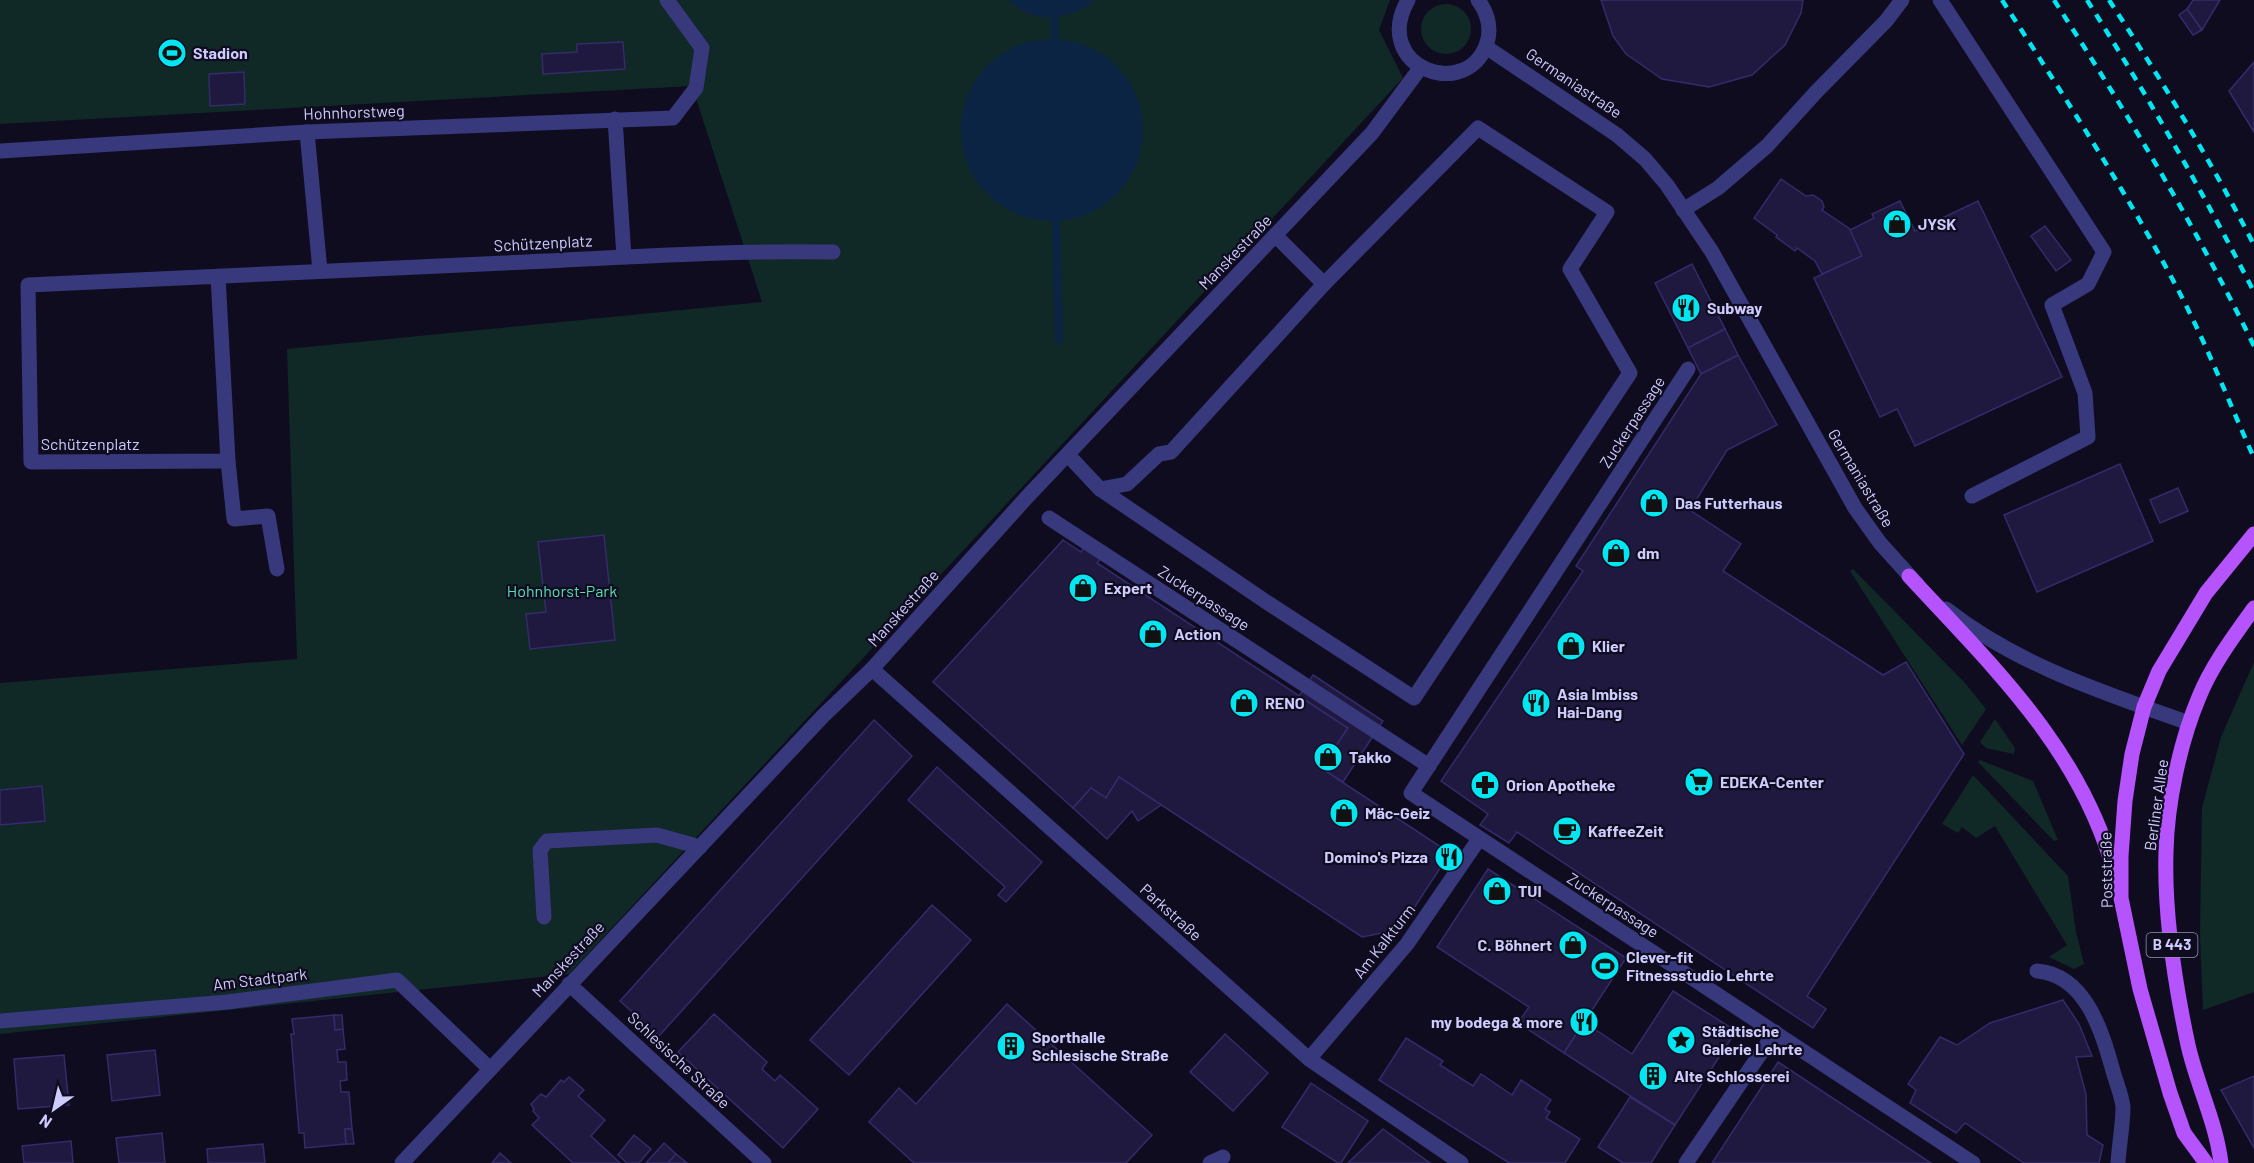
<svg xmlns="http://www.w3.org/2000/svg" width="2254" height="1163" viewBox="0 0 2254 1163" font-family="Barlow,sans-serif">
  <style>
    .green { fill: #102826 }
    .water { fill: #0c2443 }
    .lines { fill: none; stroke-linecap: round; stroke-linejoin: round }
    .stream { stroke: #0c2443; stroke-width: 8 }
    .building { fill: #1f193f; stroke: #342b6b; stroke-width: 1.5 }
    .minor { stroke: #38387d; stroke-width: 15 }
    .major { stroke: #b553fd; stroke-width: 15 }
    .rail { stroke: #02e6f2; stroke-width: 4.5; stroke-dasharray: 9 8; stroke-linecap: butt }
    .labels { text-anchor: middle; stroke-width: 4.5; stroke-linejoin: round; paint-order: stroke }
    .shield { fill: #0f0c1f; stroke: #9592bb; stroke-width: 1.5 }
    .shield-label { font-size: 15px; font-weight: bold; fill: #cecbfe }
    .poi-label { font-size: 16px; font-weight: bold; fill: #cecbfe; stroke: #0f0c1f; text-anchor: start }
    .street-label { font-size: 16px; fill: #cecbfe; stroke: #0f0c1f }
    .park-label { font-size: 16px; fill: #58ddb5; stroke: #0f0c1f }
  </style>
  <rect width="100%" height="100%" fill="#0f0c1f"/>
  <g class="green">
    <polygon points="0,0 1390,0 1379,30 1403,78 569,974 0,1034 0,683 297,659 287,349 762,302 692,86 0,124"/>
    <circle cx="1446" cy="29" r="25"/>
    <polygon points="1853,569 1965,683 1986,709 1962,745 1850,571"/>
    <polygon points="2254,662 2254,992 2203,1010 2200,935 2202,808 2221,737"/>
    <polygon points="1995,719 2015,748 2014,754 1986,748 1980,742"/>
    <polygon points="1980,760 2033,781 2058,840 2054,841 1978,762"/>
    <polygon points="1973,775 2068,876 2076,932 2084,964 2074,969 2049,957 2067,945 1995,826 1976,838 1962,827 1958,833 1942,824"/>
  </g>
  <g class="water">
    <path d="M1007 0H1006H1094C1078 15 1047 22 1027 13 1020 10 1013 4 1007 0Z"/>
    <circle cx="1052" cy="130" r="91"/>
  </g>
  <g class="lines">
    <g class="stream">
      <polyline points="1055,38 1055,17"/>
      <polyline points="1056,222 1059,340"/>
    </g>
  </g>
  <g class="building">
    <polygon points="1601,0 1803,0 1801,13 1785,45 1752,75 1709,87 1662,79 1626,54 1613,36"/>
    <polygon points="2193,0 2220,0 2202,30 2187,9"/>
    <polygon points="2187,9 2202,30 2193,35 2179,15"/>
    <polygon points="623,42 625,69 543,74 542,54 577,52 577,44"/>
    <polygon points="2254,62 2254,132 2229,91"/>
    <polygon points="244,72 245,104 210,106 209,74"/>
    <polygon points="1781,179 1806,196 1813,195 1822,201 1824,207 1822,210 1850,229 1862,256 1822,274 1815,261 1797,248 1795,251 1776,237 1777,235 1754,218"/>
    <polygon points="1900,201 1915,231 1978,201 2062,377 1915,446 1897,409 1880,417 1814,278 1862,256 1850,230 1874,218 1872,214"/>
    <polygon points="2045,226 2071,260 2056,271 2031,236"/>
    <polygon points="1692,264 1725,329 1688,348 1655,283"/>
    <polygon points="1725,329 1738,355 1701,374 1688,348"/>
    <polygon points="1738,355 1777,425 1727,450 1690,510 1741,544 1723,571 1883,675 1906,662 1964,754 1807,996 1826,1009 1813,1028 1517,832 1509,843 1480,825 1488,814 1441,781 1583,571 1576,566 1701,374"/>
    <polygon points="2120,464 2153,541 2037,592 2004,515"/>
    <polygon points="2178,488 2188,511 2160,523 2150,500"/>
    <polygon points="604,535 615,640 530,649 526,614 546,612 538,542"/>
    <polygon points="1063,540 1081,552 1084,547 1101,558 1097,563 1348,728 1321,768 1450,853 1395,937 1387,932 1362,937 1119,777 1106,798 1091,788 1073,808 933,682"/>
    <polygon points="1313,675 1383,721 1343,782 1321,768 1348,728 1299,696"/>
    <polygon points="874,720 912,756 659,1036 620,1001"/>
    <polygon points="937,767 1042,862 1006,902 998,895 1005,887 908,800"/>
    <polygon points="1119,777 1161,805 1138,821 1132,811 1107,839 1073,808 1091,788 1106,798"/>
    <polygon points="42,786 45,821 0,825 0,790"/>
    <polygon points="1488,869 1626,958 1564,1053 1518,1023 1529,1007 1437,947"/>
    <polygon points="932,905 971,940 849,1075 810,1040"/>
    <polygon points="1673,991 1736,1031 1675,1125 1564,1053 1584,1022 1632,1054"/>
    <polygon points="2063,1000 2079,1024 2092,1056 2076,1057 2086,1094 2087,1135 2103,1145 2099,1163 2024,1163 1965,1123 1956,1133 1910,1103 1916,1090 1908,1084 1940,1037 1957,1045 1990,1023"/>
    <polygon points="1007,1004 1152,1135 1126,1163 914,1163 869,1122 899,1088 916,1104"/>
    <polygon points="714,1014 767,1062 762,1069 775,1081 780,1075 818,1109 783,1148 678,1052"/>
    <polygon points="334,1015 335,1030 343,1029 345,1049 337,1050 338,1062 346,1062 347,1080 340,1081 341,1092 349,1092 352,1129 345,1129 346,1144 305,1148 304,1133 299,1133 291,1034 294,1034 292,1019"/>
    <polygon points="334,1015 342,1015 343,1029 335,1030"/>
    <polygon points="1225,1034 1268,1073 1233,1111 1190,1072"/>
    <polygon points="1406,1038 1443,1061 1440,1065 1473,1086 1481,1074 1512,1095 1521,1080 1551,1100 1545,1109 1550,1112 1546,1118 1580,1139 1565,1163 1509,1163 1379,1080"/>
    <polygon points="155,1050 160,1095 112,1101 107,1055"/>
    <polygon points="64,1055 69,1105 18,1109 14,1059"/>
    <polygon points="1778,1062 1931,1163 1712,1163"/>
    <polygon points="2254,1076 2254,1148 2221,1090"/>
    <polygon points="569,1077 584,1090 578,1096 605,1120 591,1136 620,1163 573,1163 532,1125 539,1118 533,1111 534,1109 531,1104 541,1094 546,1097 561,1080 564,1082"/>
    <polygon points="1311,1083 1368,1121 1341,1163 1338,1163 1282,1127"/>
    <polygon points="1630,1097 1675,1125 1651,1163 1623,1163 1598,1147"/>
    <polygon points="345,1129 352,1129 354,1144 346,1144"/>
    <polygon points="1383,1129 1430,1163 1348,1163"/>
    <polygon points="162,1133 165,1163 119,1163 116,1138"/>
    <polygon points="634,1135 651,1149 639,1163 627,1163 618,1155"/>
    <polygon points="71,1141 73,1163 24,1163 22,1146"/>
    <polygon points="664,1143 676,1154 668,1163 646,1163"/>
    <polygon points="263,1144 265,1163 208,1163 207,1149"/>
    <polygon points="500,1153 511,1163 492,1163"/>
    <polygon points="676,1154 687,1163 668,1163"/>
  </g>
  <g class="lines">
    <g class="minor">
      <path d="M1408 0C1369 69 1472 104 1488 39 1491 24 1487 12 1478 0"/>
      <polyline points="1940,0 2104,252 2088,284 2052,305 2085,393 2088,437 1972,496"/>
      <polyline points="1486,47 1617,135 1645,159 1667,185 1712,252 1855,508 1880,543 1917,584"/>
      <polyline points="615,119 624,257"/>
      <polyline points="307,132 320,271"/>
      <polyline points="0,151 307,132 673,118 696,88 702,48 667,0"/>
      <polyline points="1683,210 1718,188 1767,146 1817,91 1886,21 1902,0"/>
      <path d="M218 276 228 461 31 462 28 285C187 277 346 270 505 263 614 258 724 250 833 252"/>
      <polyline points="1688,369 1411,793 1973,1163"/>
      <polyline points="1068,455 1100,489 1268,603 1414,698 1630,373 1570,269 1607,212 1478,128 1324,284 1276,236"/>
      <polyline points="228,461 234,519 268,516 277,569"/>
      <polyline points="1100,489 1127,484 1159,454 1171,452 1324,284"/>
      <polyline points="1049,518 1429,766"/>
      <path d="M1946 609C2017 665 2105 693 2189 723"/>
      <polyline points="872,669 1309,1059 1461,1163"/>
      <polyline points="544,917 540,850 547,841 657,835 700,847"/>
      <path d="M2037 971C2086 975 2102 1032 2113 1071 2116 1082 2122 1096 2123 1107 2123 1125 2119 1145 2118 1163"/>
      <polyline points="569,984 764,1163"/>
      <polyline points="0,1021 227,1002 397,980 490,1069"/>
      <polyline points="1309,1059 1407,944 1479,839"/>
      <polyline points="402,1163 823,716 872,669 1027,497 1372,133 1421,67"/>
      <polyline points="1210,1163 1223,1157"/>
      <polyline points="1686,1163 1775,1032"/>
    </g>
    <g class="major">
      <path d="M1909 576C1993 667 2082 750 2115 875"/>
      <polyline points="2206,1163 2184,1133 2170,1093 2140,989 2121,898 2121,856 2125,801 2132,754 2144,707 2159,671 2206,593 2254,534"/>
      <path d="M2221 1163C2216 1122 2197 1085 2188 1045 2175 984 2164 915 2166 852 2167 803 2180 742 2199 697 2212 665 2234 636 2254 608"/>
    </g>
    <g class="rail">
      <path d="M2002 0C2062 93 2123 186 2175 284 2205 340 2228 400 2254 458"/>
      <path d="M2054 0C2127 113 2195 225 2254 346"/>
      <path d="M2087 0C2147 95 2203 192 2254 292"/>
      <path d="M2109 0C2161 79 2211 161 2254 245"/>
    </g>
  </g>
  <defs>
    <g id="stadium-disc" transform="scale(1.5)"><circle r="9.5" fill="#02e6f2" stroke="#0f0c1f"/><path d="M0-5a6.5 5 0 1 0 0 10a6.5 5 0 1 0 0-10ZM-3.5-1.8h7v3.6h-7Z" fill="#111"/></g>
    <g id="shop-disc" transform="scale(1.5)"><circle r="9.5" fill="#02e6f2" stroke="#0f0c1f"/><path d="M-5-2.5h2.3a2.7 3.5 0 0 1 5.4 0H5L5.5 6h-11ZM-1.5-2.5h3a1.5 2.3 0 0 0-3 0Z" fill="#111"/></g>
    <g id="restaurant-disc" transform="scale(1.5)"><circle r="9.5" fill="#02e6f2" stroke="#0f0c1f"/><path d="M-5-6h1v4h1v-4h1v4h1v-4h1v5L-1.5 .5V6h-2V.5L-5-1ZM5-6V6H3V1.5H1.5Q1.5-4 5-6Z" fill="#111"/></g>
    <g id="supermarket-disc" transform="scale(1.5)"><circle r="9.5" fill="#02e6f2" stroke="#0f0c1f"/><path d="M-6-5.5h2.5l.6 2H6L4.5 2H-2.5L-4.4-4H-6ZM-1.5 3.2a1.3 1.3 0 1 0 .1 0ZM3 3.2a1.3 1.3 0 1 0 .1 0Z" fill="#111"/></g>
    <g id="pharmacy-disc" transform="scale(1.5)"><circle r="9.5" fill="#02e6f2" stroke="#0f0c1f"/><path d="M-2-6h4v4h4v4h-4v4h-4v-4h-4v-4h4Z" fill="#111"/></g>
    <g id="cafe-disc" transform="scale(1.5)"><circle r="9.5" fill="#02e6f2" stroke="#0f0c1f"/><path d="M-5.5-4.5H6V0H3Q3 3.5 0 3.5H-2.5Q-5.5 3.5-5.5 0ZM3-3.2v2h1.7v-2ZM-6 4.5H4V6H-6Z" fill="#111"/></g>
    <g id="sight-disc" transform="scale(1.5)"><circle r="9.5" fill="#02e6f2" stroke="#0f0c1f"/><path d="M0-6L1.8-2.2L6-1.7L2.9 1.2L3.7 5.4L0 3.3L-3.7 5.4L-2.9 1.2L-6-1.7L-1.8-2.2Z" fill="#111"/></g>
    <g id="building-disc" transform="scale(1.5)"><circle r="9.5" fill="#02e6f2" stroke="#0f0c1f"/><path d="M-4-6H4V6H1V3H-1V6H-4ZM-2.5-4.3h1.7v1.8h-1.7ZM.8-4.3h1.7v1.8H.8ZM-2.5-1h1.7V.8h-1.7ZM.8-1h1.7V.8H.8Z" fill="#111"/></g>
  </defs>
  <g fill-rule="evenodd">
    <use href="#stadium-disc" x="172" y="53"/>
    <use href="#shop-disc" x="1897" y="224"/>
    <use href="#restaurant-disc" x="1686" y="308"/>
    <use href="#shop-disc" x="1654" y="503"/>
    <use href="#shop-disc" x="1616" y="553"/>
    <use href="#shop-disc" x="1083" y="588"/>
    <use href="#shop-disc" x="1153" y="634"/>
    <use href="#shop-disc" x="1571" y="646"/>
    <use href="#shop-disc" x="1244" y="703"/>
    <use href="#restaurant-disc" x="1536" y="703"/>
    <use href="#shop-disc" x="1328" y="757"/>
    <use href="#supermarket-disc" x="1699" y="782"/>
    <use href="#pharmacy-disc" x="1485" y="785"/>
    <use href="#shop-disc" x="1344" y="813"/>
    <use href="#cafe-disc" x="1567" y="831"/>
    <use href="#restaurant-disc" x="1449" y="857"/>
    <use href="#shop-disc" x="1497" y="891"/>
    <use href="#shop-disc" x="1573" y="945"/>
    <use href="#stadium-disc" x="1605" y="966"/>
    <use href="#restaurant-disc" x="1584" y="1022"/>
    <use href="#sight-disc" x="1681" y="1040"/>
    <use href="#building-disc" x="1011" y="1046"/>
    <use href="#building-disc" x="1653" y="1076"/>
  </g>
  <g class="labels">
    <rect class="shield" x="2146.5" y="933" width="51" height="24" rx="4.5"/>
    <g class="shield-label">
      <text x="2172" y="950">B 443</text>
    </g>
    <g class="poi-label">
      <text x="193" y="59">Stadion</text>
      <text x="1918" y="230">JYSK</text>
      <text x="1707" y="314">Subway</text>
      <text x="1675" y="509">Das Futterhaus</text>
      <text x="1637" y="559">dm</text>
      <text x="1104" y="594">Expert</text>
      <text x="1174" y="640">Action</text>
      <text x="1592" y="652">Klier</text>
      <text x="1557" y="700">Asia Imbiss<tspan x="1557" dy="18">Hai-Dang</tspan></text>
      <text x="1265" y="709">RENO</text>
      <text x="1349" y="763">Takko</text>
      <text x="1720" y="788">EDEKA-Center</text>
      <text x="1506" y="791">Orion Apotheke</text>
      <text x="1365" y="819">Mäc-Geiz</text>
      <text x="1588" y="837">KaffeeZeit</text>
      <text x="1428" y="863" text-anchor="end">Domino's Pizza</text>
      <text x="1518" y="897">TUI</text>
      <text x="1552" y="951" text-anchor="end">C. Böhnert</text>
      <text x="1626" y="963">Clever-fit<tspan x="1626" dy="18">Fitnessstudio Lehrte</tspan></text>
      <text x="1563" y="1028" text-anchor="end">my bodega &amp; more</text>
      <text x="1702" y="1037">Städtische<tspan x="1702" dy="18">Galerie Lehrte</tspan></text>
      <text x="1032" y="1043">Sporthalle<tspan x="1032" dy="18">Schlesische Straße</tspan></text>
      <text x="1674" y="1082">Alte Schlosserei</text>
    </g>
    <g class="street-label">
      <text transform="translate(1574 83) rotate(34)" y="6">Germaniastraße</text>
      <text transform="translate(354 112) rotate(-2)" y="6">Hohnhorstweg</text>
      <text transform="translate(543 243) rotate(-3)" y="6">Schützenplatz</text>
      <text transform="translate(1235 252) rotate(-46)" y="6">Manskestraße</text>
      <text transform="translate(1632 422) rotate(-57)" y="6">Zuckerpassage</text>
      <text x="90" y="450">Schützenplatz</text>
      <text transform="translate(1861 478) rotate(59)" y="6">Germaniastraße</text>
      <text transform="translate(1204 598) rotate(33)" y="6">Zuckerpassage</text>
      <text transform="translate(903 608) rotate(-48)" y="6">Manskestraße</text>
      <text transform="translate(2156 805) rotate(-82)" y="6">Berliner Allee</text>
      <text transform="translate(2106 870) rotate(-91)" y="6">Poststraße</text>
      <text transform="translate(1613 905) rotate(33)" y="6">Zuckerpassage</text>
      <text transform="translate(1171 912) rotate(42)" y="6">Parkstraße</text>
      <text transform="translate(1384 941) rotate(-52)" y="6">Am Kalkturm</text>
      <text transform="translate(568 959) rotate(-47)" y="6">Manskestraße</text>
      <text transform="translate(260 979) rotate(-7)" y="6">Am Stadtpark</text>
      <text transform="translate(679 1060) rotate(43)" y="6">Schlesische Straße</text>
    </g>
    <g class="park-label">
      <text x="562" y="597">Hohnhorst-Park</text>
    </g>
  </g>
  <g transform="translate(54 1109) rotate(214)" stroke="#0f0c1f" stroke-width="4.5" paint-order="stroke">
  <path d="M0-4.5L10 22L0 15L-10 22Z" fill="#cecbfe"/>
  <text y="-9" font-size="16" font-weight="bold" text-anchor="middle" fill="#cecbfe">N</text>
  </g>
</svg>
